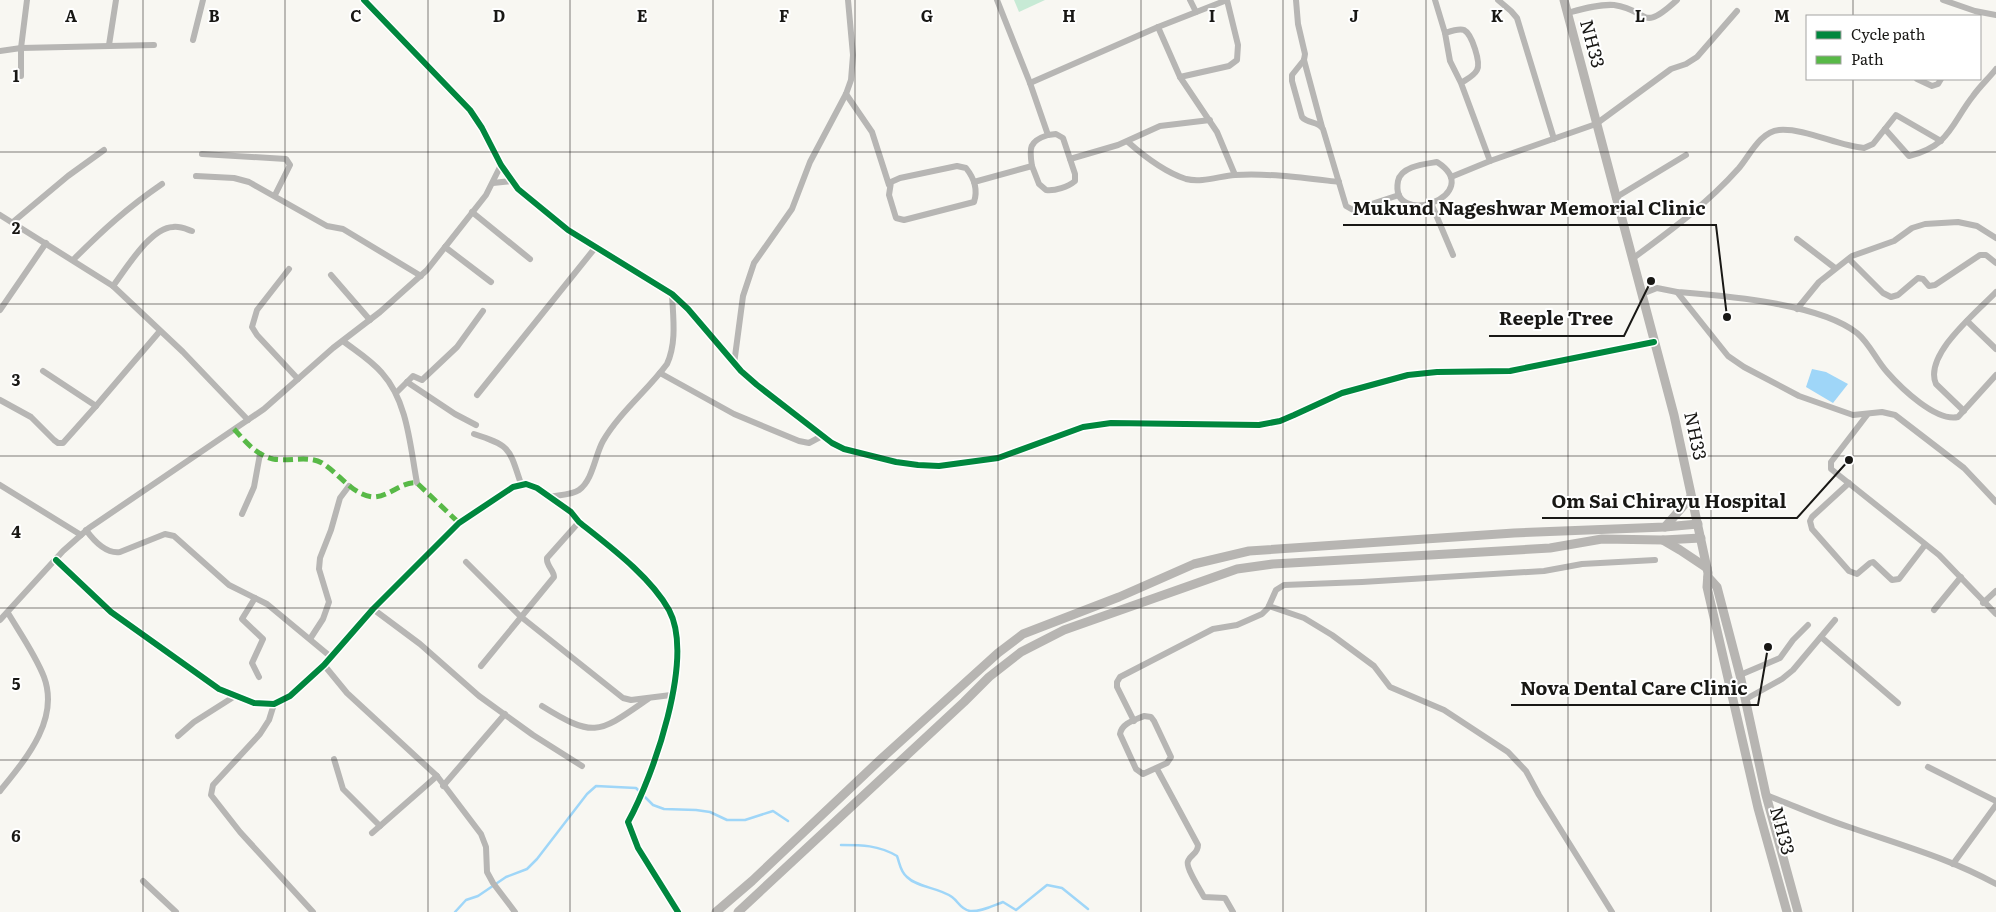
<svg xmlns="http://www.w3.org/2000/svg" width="1996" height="912" viewBox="0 0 1996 912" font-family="Literata,serif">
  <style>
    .green { fill: #c7ead5 }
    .water { fill: #9fd6f8 }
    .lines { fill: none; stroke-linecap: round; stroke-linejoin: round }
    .stream { stroke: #9fd6f8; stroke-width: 2.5 }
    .street { stroke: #b7b6b4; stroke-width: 6 }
    .secondary { stroke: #b7b5b2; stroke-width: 9 }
    .quiet { stroke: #58b947; stroke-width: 5; stroke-dasharray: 10 5; stroke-linecap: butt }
    .cycleway-casing { stroke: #fff; stroke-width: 9 }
    .cycleway { stroke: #00873e; stroke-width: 6 }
    .grid { fill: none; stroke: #191815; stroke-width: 1; stroke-opacity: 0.55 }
    .labels { text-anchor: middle; stroke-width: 4; stroke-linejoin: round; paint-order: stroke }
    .street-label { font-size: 18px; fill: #191815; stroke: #fff }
    .grid-label { font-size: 16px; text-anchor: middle; font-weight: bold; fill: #191815; stroke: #fff; stroke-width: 4; stroke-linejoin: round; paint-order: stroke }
    .leader { fill: none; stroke: #191815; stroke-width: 2 }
    .callout-dot { fill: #191815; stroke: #fff; stroke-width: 2 }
    .callout-label { font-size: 19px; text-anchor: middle; font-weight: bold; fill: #191815; stroke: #fff; stroke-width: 4; stroke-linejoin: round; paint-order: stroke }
  </style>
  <rect width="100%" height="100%" fill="#f8f7f2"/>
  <polygon class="green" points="1014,0 1045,0 1019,12"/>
  <polygon class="water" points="1812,369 1826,372 1848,384 1833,403 1806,387"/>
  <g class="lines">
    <g class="stream">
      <path d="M841 845C862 845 878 845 897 856 900 864 900 871 907 877 918 888 938 887 952 897 959 902 960 909 970 911 981 912 992 906 1003 902L1016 910 1047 885 1062 888 1088 909"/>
      <polyline points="455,912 466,900 478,896 506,877 527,869 537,859 587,794 596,786 636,788 653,805 664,809 696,810 710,812 727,820 745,820 773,811 788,821"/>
    </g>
    <g class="street">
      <polyline points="364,0 470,110 482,128 501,165 518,189 568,230 672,294 688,309 741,371 757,385 832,443 844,449 896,462 918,465 939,466 998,458 1083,427 1111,423 1259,425 1280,421 1294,415 1342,393 1408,375 1437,372 1510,371 1654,342"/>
      <polyline points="1190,0 1196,12"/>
      <path d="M1296 0 1298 24 1305 54 1304 60 1292 75V81L1302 117C1308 124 1318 121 1323 129L1346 206 1353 210 1399 195"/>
      <polyline points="1435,0 1445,33"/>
      <polyline points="1498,0 1511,11 1517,18 1554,139"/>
      <polyline points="1943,0 1975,11 1996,15"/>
      <path d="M1567 13C1582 9 1599 4 1614 5 1650 10 1640 34 1677 0"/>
      <polyline points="1158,27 1180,77 1217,132 1235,175"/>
      <polyline points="193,40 203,0"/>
      <polyline points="109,45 116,0"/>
      <polyline points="0,51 21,48 154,45"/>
      <polyline points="1304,60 1322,127"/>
      <polyline points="21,76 21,48 27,0"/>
      <polyline points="1180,77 1229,66 1237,60 1238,45 1227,0"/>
      <polyline points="1917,79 1932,86 1938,84 1941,79"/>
      <polyline points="1030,83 1158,27 1227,0"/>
      <polyline points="846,94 872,132 889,185"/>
      <path d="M1885 129 1909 156C1950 146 1951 124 1973 96 1980 86 1989 78 1996 69"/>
      <path d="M1128 142C1145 157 1164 172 1186 179 1202 183 1220 176 1235 175 1270 173 1305 178 1339 182"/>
      <polyline points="202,154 286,159 290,165 275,195"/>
      <polyline points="1070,159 1118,145 1160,126 1210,120"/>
      <polyline points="1490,161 1596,124 1671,69 1686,64 1697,57 1737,11"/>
      <path d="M1437 162C1488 195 1389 230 1398 181 1401 166 1425 164 1437 162Z"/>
      <path d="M957 166 966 168C974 178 978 190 974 202L904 220 896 218 889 195 891 182 900 178Z"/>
      <path d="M1032 166 1039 184 1046 190C1055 191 1068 187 1075 181V174L1063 138 1056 134 1048 135"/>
      <polyline points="196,176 234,178 249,182 327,226 343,229 421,276"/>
      <path d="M1451 177 1490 161 1461 83 1450 61 1445 33C1451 31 1459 28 1464 30 1472 34 1481 63 1477 70 1474 76 1467 79 1461 83"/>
      <path d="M974 182 1032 166C1029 148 1029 141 1048 135L1030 83 997 0"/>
      <polyline points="493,183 511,181"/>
      <polyline points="1615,198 1686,155"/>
      <polyline points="1431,203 1453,255"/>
      <polyline points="472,212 530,259"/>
      <polyline points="0,215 113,286 183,352 248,420"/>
      <polyline points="13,222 68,176 104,150"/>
      <polyline points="1797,239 1835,268"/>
      <polyline points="445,247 491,282"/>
      <path d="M1632 259C1670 231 1707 204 1739 168 1750 155 1760 132 1779 130 1805 128 1838 146 1864 148L1873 144 1896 115 1941 141"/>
      <polyline points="1849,259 1883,293 1891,297 1898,295 1918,278 1923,279 1929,286 1935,285 1980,255 1986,255 1996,263"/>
      <path d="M73 260C103 230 127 208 162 184"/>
      <polyline points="289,269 257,310 252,327 257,335 298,379"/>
      <polyline points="331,275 370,320"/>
      <path d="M113 286C126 269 150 228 173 227 180 226 186 229 192 231"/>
      <path d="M1677 292C1725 296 1819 303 1857 333 1870 344 1876 360 1887 372 1901 388 1936 422 1958 417L1996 375"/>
      <polyline points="1642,294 1657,288 1677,292 1728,356 1744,367 1799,396 1853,415 1882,412 1895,415 1964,468 1996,502"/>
      <polyline points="1797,309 1819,282 1852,256 1894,241 1912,228 1925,224 1958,222 1977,226 1996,238"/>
      <polyline points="0,310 46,243"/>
      <polyline points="1967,321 1996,349"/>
      <path d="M343 341C356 351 371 360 382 373 408 402 410 446 417 483"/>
      <polyline points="734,364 743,296 754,263 792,209 810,162 846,94 851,80 853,55 848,0"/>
      <polyline points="43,371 96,406"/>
      <polyline points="660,373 734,414 799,441 809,443 822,436"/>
      <polyline points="407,382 455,414 476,425"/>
      <polyline points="396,393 413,376 422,380 457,347 483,311"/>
      <polyline points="477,395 595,248"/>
      <polyline points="0,400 31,417 54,440 58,443 63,443 96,406 160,331"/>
      <path d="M1964 411 1936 384C1923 355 1978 311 1996 292"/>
      <polyline points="1867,415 1831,462 1831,469 1939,555 1996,614"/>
      <path d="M474 434C511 446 509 448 521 484"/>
      <polyline points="1849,483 1812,517 1810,521 1812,529 1849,571 1857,574 1870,563 1873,562 1892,580 1899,579 1925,545"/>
      <polyline points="0,485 81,535"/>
      <path d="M549 497C558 495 572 495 579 490 593 480 595 455 603 441 620 412 647 391 667 364 677 342 673 317 672 294"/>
      <polyline points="242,514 254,487 260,454"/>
      <path d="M86 530C94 541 106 554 120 552L165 534 174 536 229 585 267 604 331 657"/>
      <path d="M56 560 111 612 219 689 254 703 274 704 290 696 324 665 373 609 459 523 513 487 526 484 537 488 571 512 579 522C609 546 650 576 669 610 695 658 653 777 628 822L638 848 678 912"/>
      <polyline points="466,562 520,616 623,698 631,700 671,695"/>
      <polyline points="255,598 242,619 263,639 252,663 259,677"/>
      <polyline points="1983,603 1996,591"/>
      <polyline points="1269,606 1304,618 1332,635 1374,666 1390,687 1444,710 1508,752 1526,771 1539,795 1612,912"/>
      <polyline points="373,609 420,644 479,696 533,735 582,766"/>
      <polyline points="1934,610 1961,577"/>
      <polyline points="0,620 63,551 89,528 264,409 333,348 380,312 427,270 486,195 501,165"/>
      <polyline points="1821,637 1898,703"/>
      <polyline points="310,639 323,619 329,602 319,569 320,558 331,530 340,498 349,486"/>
      <polyline points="324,665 347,693 437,776 481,834 486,847 487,872 493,883 515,912"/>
      <path d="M481 666 554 577C554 570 546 566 547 558L579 522"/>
      <polyline points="1740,675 1780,658 1793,640 1808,625"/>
      <polyline points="1746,699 1782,679 1793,670 1835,620"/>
      <polyline points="274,704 269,720 260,734 213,785 211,795 240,832 313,912"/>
      <path d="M542 706C595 739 599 733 648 699"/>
      <path d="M1144 716 1151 717 1154 721 1171 757 1167 763 1143 774 1136 769 1120 734C1122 723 1135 720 1144 716Z"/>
      <polyline points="1134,721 1117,687 1117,682 1120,677 1213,629 1237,625 1262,614 1268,608 1276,590 1284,585 1362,582 1544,571 1582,564 1655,560"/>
      <polyline points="178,736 194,722 235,696"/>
      <polyline points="334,759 343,789 380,826"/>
      <polyline points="1928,767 1996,801"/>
      <path d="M1157 769 1198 845C1198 854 1191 854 1188 861 1185 867 1201 891 1204 897L1225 898 1233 912"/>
      <polyline points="443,786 505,714"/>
      <path d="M0 791C25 760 60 720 44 677 36 656 20 633 8 613"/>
      <path d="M1766 795C1795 806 1823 819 1852 828 1901 845 1951 859 1996 884"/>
      <polyline points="372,833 437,776"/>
      <polyline points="1953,864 1996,805"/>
      <polyline points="143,881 176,912"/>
    </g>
    <g class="secondary">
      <polyline points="1564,0 1674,415 1708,573 1707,587 1758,808 1787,912"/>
      <polyline points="1665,527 1691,497"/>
      <polyline points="1663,540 1680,550 1707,568"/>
      <polyline points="1708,577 1717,587 1740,675 1766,795 1798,912"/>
      <polyline points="716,912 752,881 881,759 998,653 1023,634 1119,597 1194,564 1249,551 1514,533 1665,527 1698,524"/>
      <polyline points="738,912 964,702 989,677 1021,652 1064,630 1237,569 1273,564 1550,548 1602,539 1663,540 1701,538"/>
    </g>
    <path class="quiet" d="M234 429C245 441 256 455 273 459 290 462 307 455 322 463 339 473 352 495 373 497 389 497 402 481 417 483L459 523"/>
    <g class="cycleway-casing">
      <g id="cycleway">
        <polyline points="364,0 470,110 482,128 501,165 518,189 568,230 672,294 688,309 741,371 757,385 832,443 844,449 896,462 918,465 939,466 998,458 1083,427 1111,423 1259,425 1280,421 1294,415 1342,393 1408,375 1437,372 1510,371 1654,342"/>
        <path d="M56 560 111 612 219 689 254 703 274 704 290 696 324 665 373 609 459 523 513 487 526 484 537 488 571 512 579 522C609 546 650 576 669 610 695 658 653 777 628 822L638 848 678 912"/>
      </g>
    </g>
    <use href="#cycleway" class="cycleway"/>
  </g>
  <path class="grid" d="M143 0V912M285 0V912M428 0V912M570 0V912M713 0V912M855 0V912M998 0V912M1141 0V912M1283 0V912M1426 0V912M1568 0V912M1711 0V912M1853 0V16M1853 79V912M0 152H1996M0 304H1996M0 456H1996M0 608H1996M0 760H1996"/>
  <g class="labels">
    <g class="street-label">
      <text transform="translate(1592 44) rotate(75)" y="6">NH33</text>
      <text transform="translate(1695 436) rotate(78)" y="6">NH33</text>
      <text transform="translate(1782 831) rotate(75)" y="6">NH33</text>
    </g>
  </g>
  <g class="grid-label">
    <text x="71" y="22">A</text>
    <text x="214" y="22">B</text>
    <text x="356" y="22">C</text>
    <text x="499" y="22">D</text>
    <text x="642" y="22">E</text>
    <text x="784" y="22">F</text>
    <text x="927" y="22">G</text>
    <text x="1069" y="22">H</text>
    <text x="1212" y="22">I</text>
    <text x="1354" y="22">J</text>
    <text x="1497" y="22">K</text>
    <text x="1640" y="22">L</text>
    <text x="1782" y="22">M</text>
    <text x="16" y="82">1</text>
    <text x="16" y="234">2</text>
    <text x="16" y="386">3</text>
    <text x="16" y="538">4</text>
    <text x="16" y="690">5</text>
    <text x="16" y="842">6</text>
  </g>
  <path class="leader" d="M1727 317L1716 225H1343M1651 281L1624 336H1489M1849 460L1797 518H1542M1768 647L1758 705H1511"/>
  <g class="callout-dot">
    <circle cx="1727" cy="317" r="5"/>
    <circle cx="1651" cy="281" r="5"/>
    <circle cx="1849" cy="460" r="5"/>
    <circle cx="1768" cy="647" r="5"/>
  </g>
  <g class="callout-label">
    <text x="1529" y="215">Mukund Nageshwar Memorial Clinic</text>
    <text x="1556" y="325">Reeple Tree</text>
    <text x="1669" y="508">Om Sai Chirayu Hospital</text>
    <text x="1634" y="695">Nova Dental Care Clinic</text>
  </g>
  <rect x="1806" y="15" width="175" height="65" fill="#ffffff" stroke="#a3a3a1"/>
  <rect x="1816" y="31" width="25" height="8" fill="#00873e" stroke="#a3a3a1"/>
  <text x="1851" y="40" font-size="15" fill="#191815">Cycle path</text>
  <rect x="1816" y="56" width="25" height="8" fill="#58b947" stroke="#a3a3a1"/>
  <text x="1851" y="65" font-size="15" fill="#191815">Path</text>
</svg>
